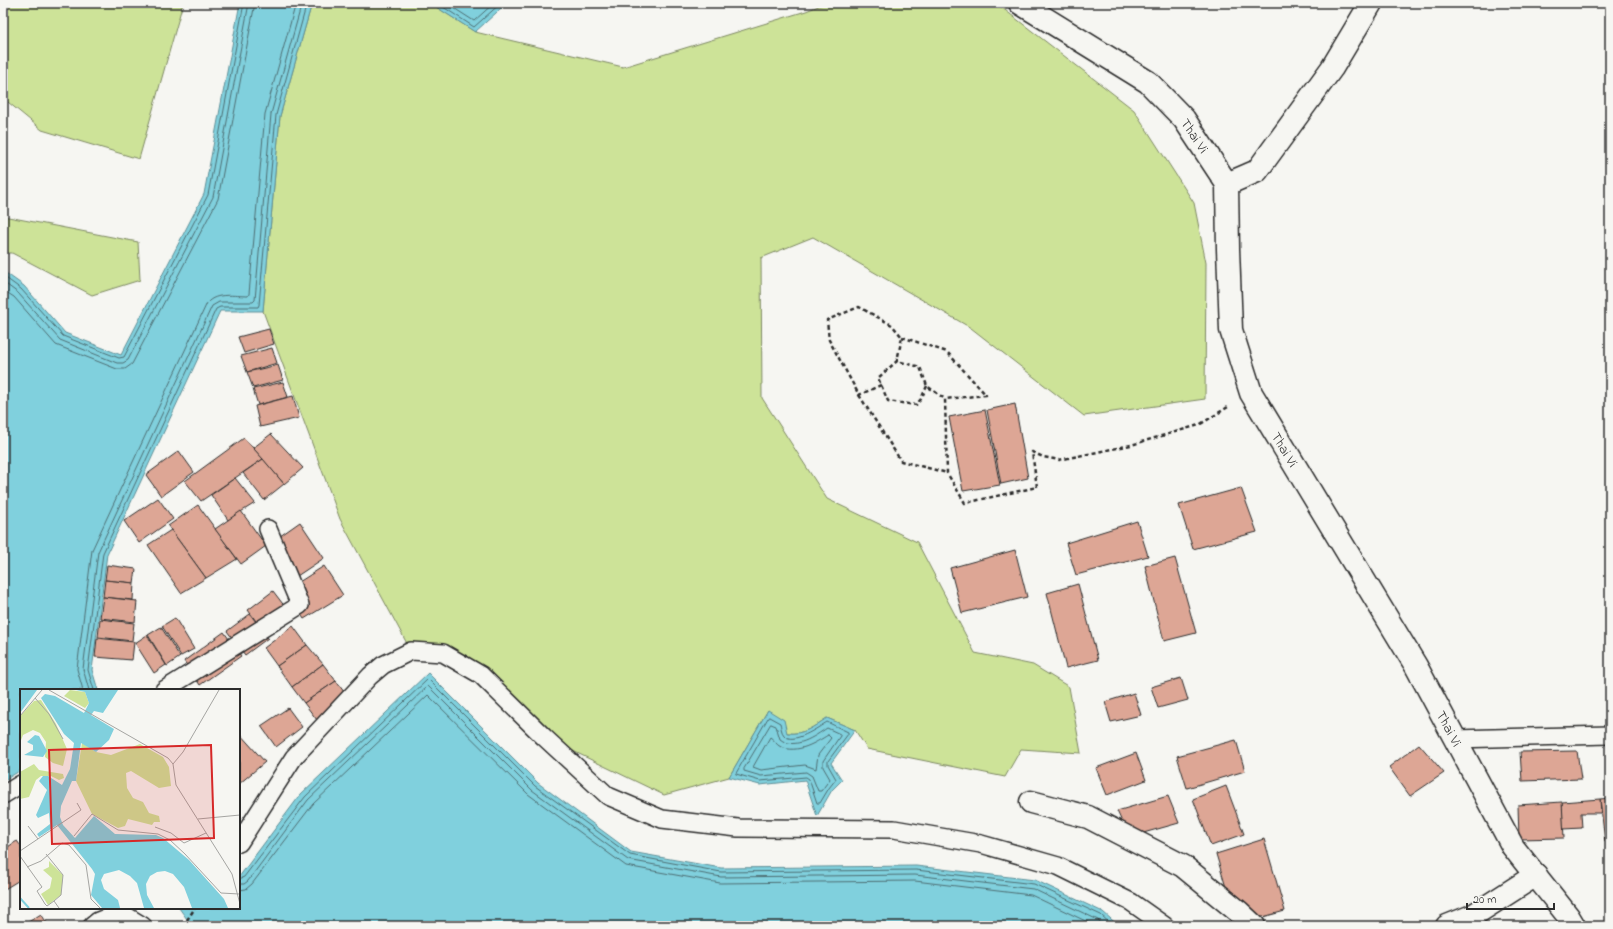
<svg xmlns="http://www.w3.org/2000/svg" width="1613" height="929" viewBox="0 0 1613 929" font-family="'Indie Flower',sans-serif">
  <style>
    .green { fill: #cde398; stroke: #7c8762 }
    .water { fill: #80d0dd; stroke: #5e8e96 }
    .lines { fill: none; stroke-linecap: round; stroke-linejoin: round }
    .shore { stroke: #4d6d72; stroke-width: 1 }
    .building { fill: #dda695; stroke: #2b2b2b }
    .lane-casing { stroke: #2b2b2b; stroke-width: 20 }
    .street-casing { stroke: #2b2b2b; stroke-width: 25 }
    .path { stroke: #2b2b2b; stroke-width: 2.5; stroke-dasharray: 4 3; stroke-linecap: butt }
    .lane { stroke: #f6f6f2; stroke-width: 17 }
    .street { stroke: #f6f6f2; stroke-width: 22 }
    .labels { text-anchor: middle; stroke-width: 4; stroke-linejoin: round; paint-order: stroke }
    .street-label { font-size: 14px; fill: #2b2b2b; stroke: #f6f6f2 }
    .inset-river { fill: none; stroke: #80d0dd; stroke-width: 2 }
    .inset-road { fill: none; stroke: #a5a5a2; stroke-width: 1 }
    .view { fill: #d62828; fill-opacity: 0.15; stroke: #d62828; stroke-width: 2 }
    .inset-edge { fill: none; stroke: #2b2b2b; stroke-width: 2 }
  </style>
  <rect width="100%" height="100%" fill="#f6f6f2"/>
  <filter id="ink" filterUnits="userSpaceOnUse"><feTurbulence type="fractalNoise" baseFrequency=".025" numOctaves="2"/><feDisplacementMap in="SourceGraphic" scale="8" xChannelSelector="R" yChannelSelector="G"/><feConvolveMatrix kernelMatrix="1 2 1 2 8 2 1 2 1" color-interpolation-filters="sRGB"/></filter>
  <g filter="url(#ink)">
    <g class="green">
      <polygon points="3,3 183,3 139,159 42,130 3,98"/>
      <path d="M312 3H430L475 32 623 67 806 11 826 3H991L1001 7 1134 110 1194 203 1206 263 1205 399 1084 416 971 328 813 237 761 258 762 398 827 499 917 542 975 653 1033 665 1069 687 1081 753 1021 749 1005 777 867 749 855 730 827 718C813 727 804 735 787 733L768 710 729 777 664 795 544 737 481 675 411 651 340 519 263 311 280 116Z"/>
      <polygon points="3,216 138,242 140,280 92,295 12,253 3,253"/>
    </g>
    <g class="water">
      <polygon points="240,3 312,3 280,116 263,311 220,311 107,554 92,670 98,690 21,690 21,770 3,781 3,271 24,286 65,333 121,355 204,194"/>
      <polygon points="430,3 507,3 475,32"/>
      <polygon points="428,673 538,783 631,852 721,868 916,866 1035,880 1103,912 1119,926 192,926 179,908 239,908 239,877 301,794"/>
      <path d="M768 710 784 720 787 733C804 735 813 727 827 718L855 730 831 763 842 780 832 790 817 816 805 780 760 785 729 777Z"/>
    </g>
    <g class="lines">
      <g class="shore">
        <polyline points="437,3 474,27 501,3"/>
        <polyline points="446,3 474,21 494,3"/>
        <polyline points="3,276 21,289 63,336 119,358 124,357 208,195 244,3"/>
        <polyline points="3,282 18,293 60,340 117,363 123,363 128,360 213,197 249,3"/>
        <polyline points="3,290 14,297 56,345 117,369 125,369 132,364 218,199 255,3"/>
        <path d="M83 690 77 669 92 550 207 303C216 292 235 296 248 296L249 294 265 114 296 3"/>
        <polyline points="89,690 83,669 98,552 212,306 219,302 253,302 255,300 271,114 302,3"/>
        <polyline points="94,690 88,670 103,553 216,309 220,307 258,307 259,305 276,115 307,3"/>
        <path d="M769 717 780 723C781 726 781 732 784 735 792 746 819 727 827 722L848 732V734L828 761V765L836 779 829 788 820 803H817L809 779 806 777 760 781 736 774Z"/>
        <path d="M771 724 776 726 780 739C795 751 815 736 827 728L840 734V736L823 761V767L830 779 821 791H818L812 776 806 772 761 776 744 771V769Z"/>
        <path d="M828 735 831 738 818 755 816 769 805 765 761 770 753 767 770 737C774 739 776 745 781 747 798 754 815 743 828 735Z"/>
        <polyline points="239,879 244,877 305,797 428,679 535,786 630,855 721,872 916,870 1034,884 1101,915 1113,926"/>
        <polyline points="239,884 244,884 248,881 308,800 428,686 532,790 628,860 721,877 915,875 1033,889 1098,920 1105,926"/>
        <polyline points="239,890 246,889 252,884 313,804 428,695 528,794 626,866 720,883 915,881 1031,895 1096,926"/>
      </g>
    </g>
    <g class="building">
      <polygon points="269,329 274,344 244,353 238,337"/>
      <polygon points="272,348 277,363 247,372 241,356"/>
      <polygon points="278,365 283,380 253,388 247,372"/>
      <polygon points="283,382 288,397 258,405 253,389"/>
      <polygon points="293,396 299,418 260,427 255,406"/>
      <polygon points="1015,404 1028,478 1001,484 987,410"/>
      <polygon points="985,410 1000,485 963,491 949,417"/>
      <polygon points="271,434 303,468 284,484 253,448"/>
      <polygon points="244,438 263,459 201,501 185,481"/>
      <polygon points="179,451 194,472 161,496 146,475"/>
      <polygon points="263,459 284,484 264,500 243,473"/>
      <polygon points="235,478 255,503 228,520 211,495"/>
      <polygon points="1241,488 1257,532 1193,549 1179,505"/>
      <polygon points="158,498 173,519 139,543 124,521"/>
      <polygon points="198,505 237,559 206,578 168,526"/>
      <polygon points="241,511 266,546 241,564 215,529"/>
      <polygon points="1137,521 1148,556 1076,575 1066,543"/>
      <polygon points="300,522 324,558 291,580 266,546"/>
      <polygon points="171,530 206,578 181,593 148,545"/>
      <polygon points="1015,550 1027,597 962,613 950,568"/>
      <polygon points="1175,558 1196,633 1164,641 1145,566"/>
      <polygon points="107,565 136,569 134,583 105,580"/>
      <polygon points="324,566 343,595 304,619 285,591"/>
      <polygon points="105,580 134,583 133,600 103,597"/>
      <polygon points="1078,584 1098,660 1066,668 1047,593"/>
      <polygon points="273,591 292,616 266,635 248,610"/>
      <polygon points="103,597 137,601 135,622 100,618"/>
      <polygon points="250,614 268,638 245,655 227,631"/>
      <polygon points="175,618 194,649 181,656 162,626"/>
      <polygon points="100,619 134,623 132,641 98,637"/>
      <polygon points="293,626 307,645 277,666 264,648"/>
      <polygon points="161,627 180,657 167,666 148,635"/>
      <polygon points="224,632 241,656 200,685 184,661"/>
      <polygon points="147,635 166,665 154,673 135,643"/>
      <polygon points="97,638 134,642 132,660 95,657"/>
      <polygon points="307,645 323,664 292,687 277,666"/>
      <polygon points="323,664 336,681 304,703 292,687"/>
      <polygon points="1181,678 1188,700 1158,708 1151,687"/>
      <polygon points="336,681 347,696 317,720 304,703"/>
      <polygon points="1134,693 1141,715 1111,722 1105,702"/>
      <polygon points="288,708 302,727 276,747 261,726"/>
      <polygon points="239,733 265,762 239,784"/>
      <polygon points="1236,740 1245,771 1187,788 1177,756"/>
      <polygon points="1419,744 1444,773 1410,796 1389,767"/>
      <polygon points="1577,751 1581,779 1522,781 1520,752"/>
      <polygon points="1136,753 1146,780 1107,795 1096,768"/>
      <polygon points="1226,786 1244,834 1211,846 1193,799"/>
      <polygon points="1168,796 1179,823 1129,837 1117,811"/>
      <polygon points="1610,798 1610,841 1605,842 1600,799"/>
      <polygon points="1600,799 1601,813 1581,813 1582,828 1563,829 1562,802"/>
      <polygon points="1562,802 1564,838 1519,839 1518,805"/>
      <polygon points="1264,839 1285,911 1237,924 1216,854"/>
      <polygon points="17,841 21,846 21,879 3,890 3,850"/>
      <polygon points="41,914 49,926 22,926"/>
      <polygon points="3,916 10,926 3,926"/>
    </g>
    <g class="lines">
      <g class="lane-casing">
        <g id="lane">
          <polyline points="164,690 300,605 268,529"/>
          <polyline points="1455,739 1610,735"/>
          <polyline points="3,795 21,784"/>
          <polyline points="239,843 294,757 370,676 383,665 411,651 443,653 481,675 544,737 608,796 662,819 738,828 894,829 981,844 1058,866 1131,902 1165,926"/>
          <polyline points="92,926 98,921 120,912 143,926"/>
        </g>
      </g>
      <g class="street-casing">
        <g id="street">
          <path id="s1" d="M1020 3 1148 82 1184 119 1227 184 1228 249 1231 330 1251 393 1416 666 1513 847 1568 916 1574 926"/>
          <polyline points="1227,184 1257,171 1332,68 1371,3"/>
          <polyline points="1031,802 1088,817 1183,866 1239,912 1254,926"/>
          <polyline points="1447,926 1472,916 1536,875"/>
        </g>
      </g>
      <g class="path">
        <polyline points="902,337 947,352 986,395 945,399"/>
        <polyline points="881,385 859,395 829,340 827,320 859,307 892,325 902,337 897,361"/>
        <polyline points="927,386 921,399 916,405 888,401 878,378 897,361 920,367 927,386 945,399 947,473 965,503 1037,487 1032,452 1043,457 1059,460 1131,445 1199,425 1228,407"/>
        <polyline points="859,395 901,461 947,473"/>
        <polyline points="183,926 195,908"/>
      </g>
      <use href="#lane" class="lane"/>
      <use href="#street" class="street"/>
    </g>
  </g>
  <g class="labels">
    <g class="street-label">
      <text dy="5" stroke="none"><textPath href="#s1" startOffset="222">Thai Vi</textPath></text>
      <text dy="5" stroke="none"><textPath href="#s1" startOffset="558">Thai Vi</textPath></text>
      <text dy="5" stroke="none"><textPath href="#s1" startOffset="882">Thai Vi</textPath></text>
    </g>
  </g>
  <g transform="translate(20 689)">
    <rect width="220" height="220" fill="#f6f6f2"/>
    <path d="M50 1 65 3 69 14 65 19 44 7ZM21 11 36 35 47 60 43 77 33 74 25 68 26 53 20 44 13 41 3 46 0 54V27L14 12ZM62 54 76 63 91 66 120 55 143 68 149 78 151 97 139 99 111 82 106 84 107 99 113 109 123 113 129 124 139 127 140 133H134L132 136 108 130 105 137 98 139 72 125 56 92ZM14 75 19 81 43 85 44 89 39 91 31 87H21L16 91 9 108 0 110V83ZM29 172 43 186 41 206 28 216 21 205 30 199 32 189 23 181 29 178Z" fill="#cde398"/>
    <path d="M0 1H17L0 24ZM56 1H98L83 24 74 22 71 26 94 40 89 51 76 63 61 54 56 92H52L41 117 40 128 43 136 55 149 74 127 95 145 136 146 143 149 169 171 204 210 208 219H172L164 198 153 185 145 182 137 183 130 187 126 195 127 206 134 219H124L117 194 110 187 99 181 84 185 81 191 84 200 98 211 100 219H82L71 206 75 185 72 180 37 136 19 148 17 145 30 135 29 124 18 129 16 126 27 101 19 92 23 87H28L42 96 50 80 54 54 44 45 21 9 25 5 35 7 64 24 69 14 65 3ZM15 46 19 47 27 62 23 68 4 66 13 61V56L7 53Z" fill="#80d0dd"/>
    <path class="inset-river" d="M0 209 9 219"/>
    <path class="inset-road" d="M29 1 148 69 153 75 156 96 212 185 220 215M15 9 29 25 43 50M0 27 22 1M153 75 163 63 199 1M178 130 220 126M8 137 18 150M135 138 151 144 164 154 186 144M54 147 72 125 98 141 138 145 150 151 165 165 201 204 219 205M0 162 61 121 57 114M26 165 43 186 41 206 34 212M0 167 22 198 17 202 25 215 27 217 34 212 39 219M7 178 21 172 42 154 49 156 66 176 71 210 80 219"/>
    <path class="view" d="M191 56 194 149 32 155 29 61Z"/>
    <rect width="220" height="220" class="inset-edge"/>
  </g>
  <rect width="1613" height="929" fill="none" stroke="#f6f6f2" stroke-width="16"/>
  <rect x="8" y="8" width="1597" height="913" fill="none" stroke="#2b2b2b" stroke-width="1.5" filter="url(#ink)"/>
  <path d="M1467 903v6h87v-6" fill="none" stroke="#2b2b2b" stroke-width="2"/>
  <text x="1473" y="903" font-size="12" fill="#2b2b2b" stroke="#f6f6f2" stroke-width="3" paint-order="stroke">20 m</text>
</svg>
